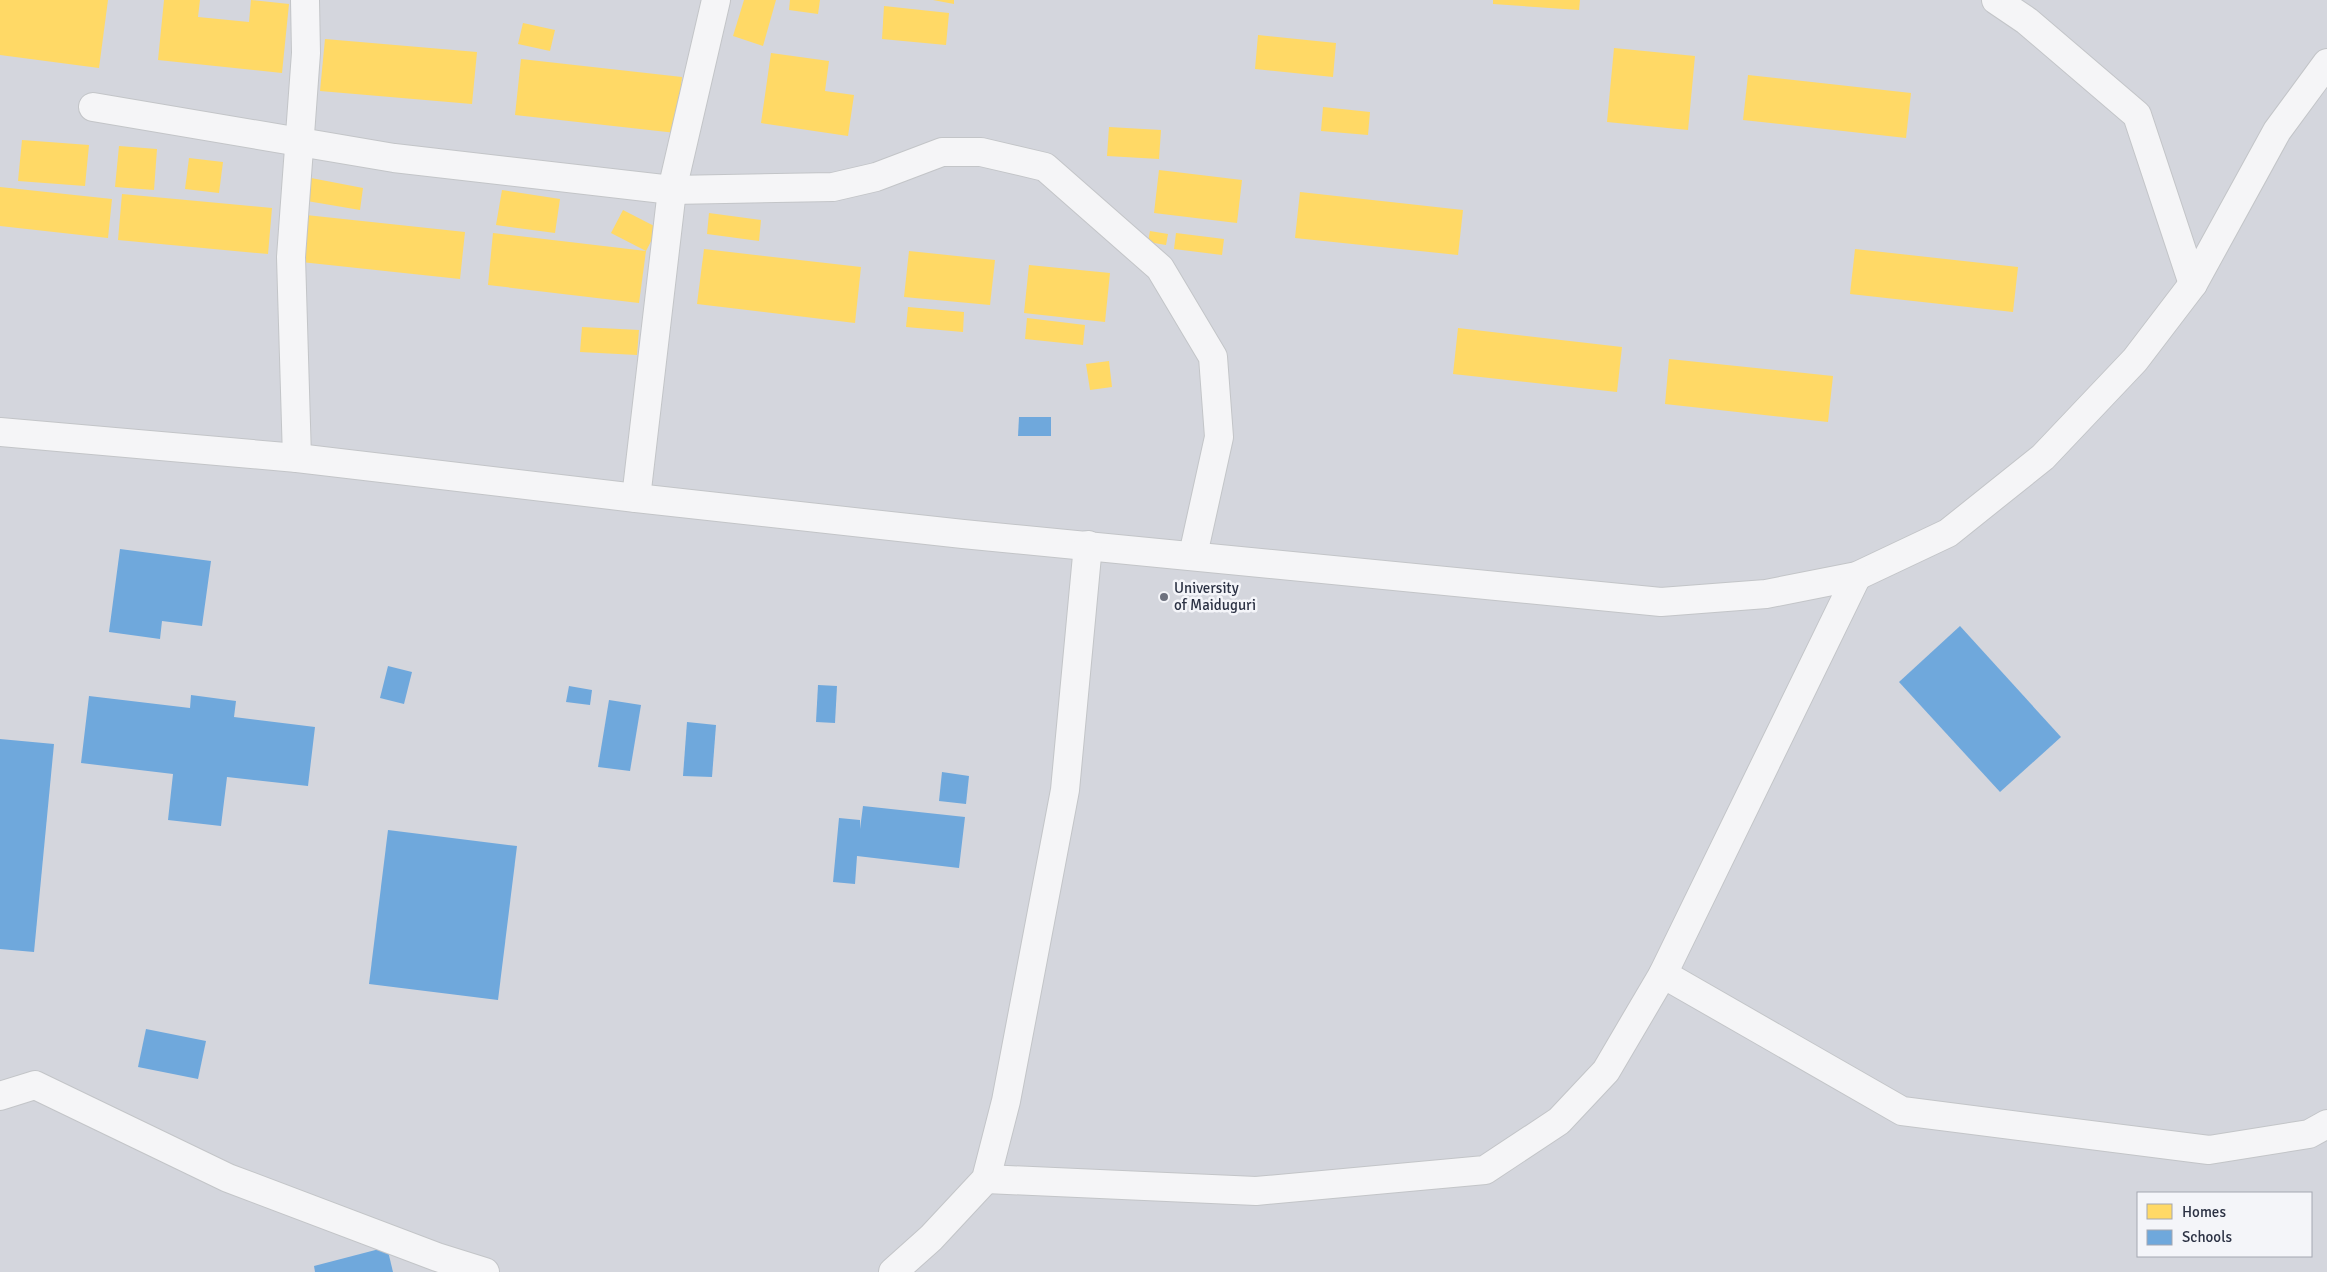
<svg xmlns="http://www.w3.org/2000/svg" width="2327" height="1272" viewBox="0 0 2327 1272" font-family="Signika,sans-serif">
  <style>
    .built { fill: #d4d6dd; fill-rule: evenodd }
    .homes { fill: #ffd966 }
    .schools { fill: #6fa8dc }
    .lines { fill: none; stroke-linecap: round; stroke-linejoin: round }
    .minor-casing { stroke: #c3c5c8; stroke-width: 30 }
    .minor { stroke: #f5f5f7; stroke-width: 28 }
    .poi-dot { fill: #6d717e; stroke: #f4f5f9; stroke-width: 2 }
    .labels { text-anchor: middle; stroke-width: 5; stroke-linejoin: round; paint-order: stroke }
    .poi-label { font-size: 15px; fill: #2c3244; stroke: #f4f5f9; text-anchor: start }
  </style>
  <rect width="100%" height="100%" fill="#e5e7ea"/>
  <path class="built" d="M0 0H2327V1272H0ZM2138 1193H2311V1256H2138Z"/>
  <g class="homes">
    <polygon points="0,0 108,0 99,68 0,55"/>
    <polygon points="164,0 200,0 198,17 249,22 251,0 289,4 282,73 158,60"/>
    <polygon points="744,0 776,0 763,46 733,36"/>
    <polygon points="790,0 820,0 818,14 789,10"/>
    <polygon points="933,0 954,0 954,4"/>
    <polygon points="1493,0 1580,0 1579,10 1493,4"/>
    <polygon points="884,6 949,13 946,45 882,39"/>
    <polygon points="523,23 555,30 550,51 518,44"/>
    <polygon points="1258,35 1336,43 1333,77 1255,69"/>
    <polygon points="325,39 477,52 472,104 320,91"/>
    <polygon points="1614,48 1695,56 1688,130 1607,122"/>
    <polygon points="771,53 829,61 825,91 854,95 848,136 761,123"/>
    <polygon points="521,59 682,77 676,133 515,115"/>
    <polygon points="1748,75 1911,93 1906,138 1743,120"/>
    <polygon points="1323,107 1370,112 1368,135 1321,131"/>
    <polygon points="1109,127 1161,130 1159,159 1107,156"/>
    <polygon points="22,140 89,145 85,186 18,181"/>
    <polygon points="119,146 157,149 154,190 115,187"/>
    <polygon points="189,158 223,162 219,193 185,189"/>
    <polygon points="1159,170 1242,180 1237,223 1154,213"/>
    <polygon points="311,178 363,188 360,210 307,201"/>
    <polygon points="0,187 112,199 108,238 0,226"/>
    <polygon points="502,190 560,199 555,233 496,225"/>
    <polygon points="1300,192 1463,210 1458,255 1295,238"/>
    <polygon points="122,194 272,208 268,254 118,240"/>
    <polygon points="623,210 658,228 646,251 611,233"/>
    <polygon points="709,213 761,220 759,241 707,234"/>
    <polygon points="306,215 465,232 460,279 301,262"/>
    <polygon points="1150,231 1168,234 1166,245 1148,242"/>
    <polygon points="493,233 646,251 639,303 488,285"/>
    <polygon points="1176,233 1224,239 1222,255 1174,249"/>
    <polygon points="704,249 861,267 855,323 697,304"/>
    <polygon points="1855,249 2018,267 2013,312 1850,294"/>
    <polygon points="909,251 995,260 990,305 904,297"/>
    <polygon points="1029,265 1110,273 1105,322 1024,313"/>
    <polygon points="908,307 964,312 963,332 906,327"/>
    <polygon points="1027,318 1085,325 1083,345 1025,339"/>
    <polygon points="582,327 639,330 637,355 580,352"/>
    <polygon points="1458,328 1622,347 1617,392 1453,374"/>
    <polygon points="1669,359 1833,376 1828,422 1665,404"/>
    <polygon points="1109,361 1112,387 1090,390 1086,364"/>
  </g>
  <g class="schools">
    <polygon points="1019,417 1051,417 1051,436 1018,436"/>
    <polygon points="120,549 211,561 202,626 162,621 160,639 109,632"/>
    <polygon points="1960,626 2061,737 2000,792 1899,682"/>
    <polygon points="388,666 412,672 404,704 380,698"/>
    <polygon points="818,685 837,686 835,723 816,722"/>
    <polygon points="569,686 592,690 590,705 566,702"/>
    <polygon points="191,695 236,701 234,717 315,727 308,786 227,777 221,826 168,820 173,774 81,763 89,696 190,708"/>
    <polygon points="609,700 641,705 630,771 598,767"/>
    <polygon points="687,722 716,725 712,777 683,776"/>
    <polygon points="0,739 54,744 34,952 0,949"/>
    <polygon points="942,772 969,776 966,804 939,801"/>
    <polygon points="863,806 965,817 959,868 857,856 855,884 833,882 839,818 860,820 860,829"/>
    <polygon points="388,830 517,846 498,1000 369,984"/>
    <polygon points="146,1029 206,1041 198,1079 138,1067"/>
    <polygon points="387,1247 393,1272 315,1272 314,1266"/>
  </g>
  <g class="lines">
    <g class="minor-casing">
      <g id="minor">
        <polyline points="1996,0 2027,21 2137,115 2193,284"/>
        <polyline points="93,107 394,158 672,190 833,187 876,177 942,152 981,152 1045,167 1160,268 1213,357 1219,437 1193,555"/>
        <polyline points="0,432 297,458 636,498 963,534 1661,602 1766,594 1857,576 1948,533 2043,457 2135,360 2193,284 2277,131 2327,63"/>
        <polyline points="297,458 291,257 306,53 305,0"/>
        <polyline points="636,498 672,190 716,0"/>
        <polyline points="1663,974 1902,1111 2209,1150 2309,1134 2327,1124"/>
        <polyline points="0,1096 35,1085 228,1178 437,1257 485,1272"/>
        <polyline points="986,1179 1256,1191 1485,1170 1559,1121 1606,1071 1663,974 1857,576"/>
        <polyline points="893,1272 931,1238 986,1179 1006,1101 1065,790 1088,545"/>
      </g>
    </g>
    <use href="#minor" class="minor"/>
  </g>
  <circle class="poi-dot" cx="1164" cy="597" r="5"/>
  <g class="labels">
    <g class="poi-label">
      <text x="1174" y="593">University<tspan x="1174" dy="17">of Maiduguri</tspan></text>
    </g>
  </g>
  <rect x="2137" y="1192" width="175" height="65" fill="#f4f5f9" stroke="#a4a7b1"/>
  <rect x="2147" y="1204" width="25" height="15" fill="#ffd966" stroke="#a4a7b1"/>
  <text x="2182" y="1217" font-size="15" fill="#2c3244">Homes</text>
  <rect x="2147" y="1230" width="25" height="15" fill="#6fa8dc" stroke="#a4a7b1"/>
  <text x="2182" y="1242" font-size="15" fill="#2c3244">Schools</text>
</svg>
